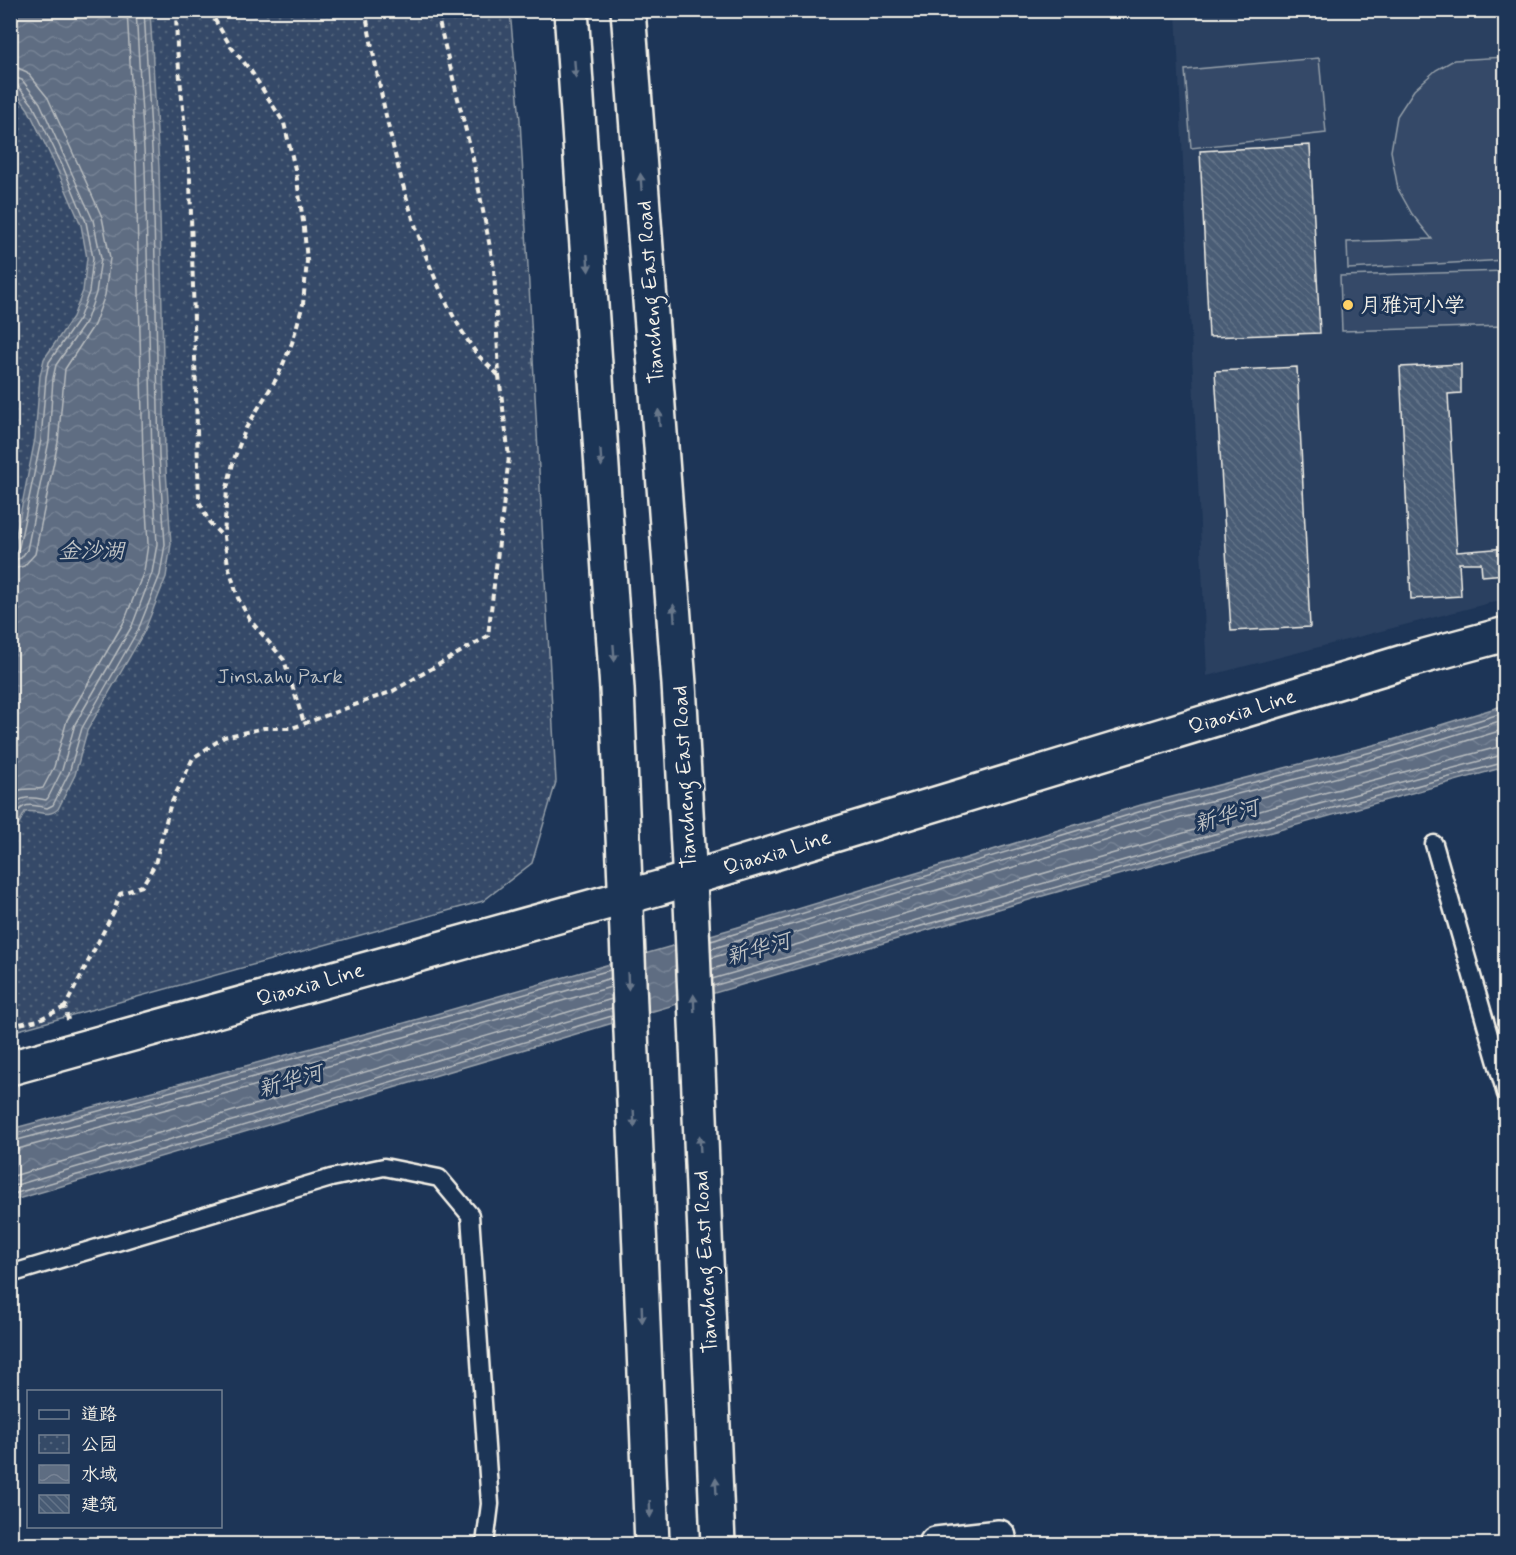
<svg xmlns="http://www.w3.org/2000/svg" width="1516" height="1555" viewBox="0 0 1516 1555" font-family="Mynerve,'LXGW WenKai TC',sans-serif">
  <style>
    .built { fill: #2a4060 }
    .park { fill: url(#park-dots); stroke: #949ea8; stroke-width: 1.5 }
    .pitch { fill: #354a67; stroke: #949ea8; stroke-width: 1.5 }
    .water { fill: url(#water-waves); stroke: #9aa2ab; stroke-width: 1.5 }
    .lines { fill: none; stroke-linecap: round; stroke-linejoin: round }
    .shore { stroke: #b8bcbf; stroke-width: 1.5 }
    .building { fill: url(#building-back-hatch); stroke: #f4f1e8; stroke-width: 1.5 }
    .service-casing { stroke: #f4f1e8; stroke-width: 21 }
    .minor-casing { stroke: #f4f1e8; stroke-width: 38 }
    .secondary-casing { stroke: #f4f1e8; stroke-width: 38 }
    .path { stroke: #f4f1e8; stroke-width: 4; stroke-dasharray: 6 4.5; stroke-linecap: butt }
    .service { stroke: #1d3557; stroke-width: 16 }
    .minor { stroke: #1d3557; stroke-width: 33 }
    .secondary { stroke: #1d3557; stroke-width: 33 }
    .oneway { fill: #68778a }
    .poi-dot { fill: #ffd166; stroke: #1d3557; stroke-width: 2 }
    .labels { text-anchor: middle; stroke-width: 6; stroke-linejoin: round; paint-order: stroke }
    .street-label { font-size: 21px; fill: #f4f1e8; stroke: #1d3557 }
    .poi-label { font-size: 21px; fill: #f4f1e8; stroke: #1d3557; text-anchor: start }
    .park-label { font-size: 21px; fill: #bbbfc1; stroke: #1d3557 }
    .water-label { font-size: 22px; font-style: italic; fill: #c0c3c4; stroke: #1d3557 }
  </style>
  <defs>
    <pattern id="park-dots" width="8" height="8" patternUnits="userSpaceOnUse" patternTransform="scale(1.5)"><rect width="8" height="8" fill="#354a67"/><path d="M2 2h.1M6 6h.1" fill="none" stroke="#53657d" stroke-width="1.8" stroke-linecap="round"/></pattern>
    <pattern id="water-waves" width="16" height="10" patternUnits="userSpaceOnUse" patternTransform="scale(1.5)"><rect width="16" height="10" fill="#5e6d82"/><path d="M0 5q4-4 8 0t8 0" fill="none" stroke="#768294"/></pattern>
    <pattern id="building-back-hatch" width="6" height="6" patternUnits="userSpaceOnUse" patternTransform="scale(1.5)"><rect width="6" height="6" fill="#485b74"/><path d="M-1 5l2 2M0 0l6 6M5-1l2 2" fill="none" stroke="#637388"/></pattern>
  </defs>
  <rect width="100%" height="100%" fill="#1d3557"/>
  <filter id="ink" filterUnits="userSpaceOnUse"><feTurbulence type="fractalNoise" baseFrequency=".0167" numOctaves="2"/><feDisplacementMap in="SourceGraphic" scale="12" xChannelSelector="R" yChannelSelector="G"/><feConvolveMatrix kernelMatrix="1 2 1 2 8 2 1 2 1" color-interpolation-filters="sRGB"/></filter>
  <g filter="url(#ink)">
    <polygon class="built" points="1176,11 1505,11 1505,599 1207,676"/>
    <polygon class="park" points="11,11 510,11 520,120 556,782 532,863 483,901 11,1032"/>
    <g class="pitch">
      <polygon points="1505,57 1505,260 1348,269 1347,242 1432,239 1412,214 1398,189 1391,151 1397,116 1414,90 1436,70 1454,60"/>
      <polygon points="1319,58 1326,133 1191,148 1185,70"/>
      <polygon points="1505,271 1505,326 1342,331 1340,276"/>
    </g>
    <g class="water">
      <path d="M11 10 150 11 159 167 165 456 171 544 166 577 144 632 87 731 75 775 58 809C47 819 37 809 25 812L11 839V561L35 439 40 376 44 359 73 317 83 291 87 258 81 225 57 169 28 109 11 86Z"/>
      <polygon points="1505,705 1505,767 1039,897 11,1201 11,1129 401,1024 735,928 1141,805 1389,741"/>
    </g>
    <g class="lines">
      <g class="shore">
        <polyline points="10,67 18,68 27,72 48,98 102,217 110,258 105,295 94,325 65,369 58,442 35,554 24,566 10,570"/>
        <polyline points="10,76 22,80 40,103 93,220 101,258 96,293 86,322 56,365 53,378 49,441 27,550 21,558 10,561"/>
        <polyline points="10,83 17,85 33,105 63,167 86,222 93,258 89,292 79,319 49,362 46,377 41,440 19,547 16,552 10,553"/>
        <path d="M10 794C23 786 32 791 43 788L54 767 67 720 124 622 144 571 148 544 143 457 136 168 127 10"/>
        <path d="M10 808C21 795 31 797 46 800L48 798 62 770 75 724 132 626 152 573 157 544 152 456 145 167 136 10"/>
        <path d="M10 825C21 803 25 803 47 808L53 805 69 773 82 728 138 630 160 575 165 544 159 456 153 167 144 10"/>
        <polyline points="711,941 1142,811 1391,747 1506,712"/>
        <polyline points="711,949 1144,818 1393,754 1506,719"/>
        <polyline points="711,958 1147,827 1396,762 1506,729"/>
        <polyline points="712,969 1305,798 1506,745"/>
        <polyline points="712,979 1308,807 1506,754"/>
        <polyline points="713,986 1310,814 1506,762"/>
        <polyline points="10,1135 402,1029 610,970"/>
        <polyline points="10,1142 404,1037 611,978"/>
        <polyline points="10,1151 407,1045 611,987"/>
        <polyline points="10,1177 612,999"/>
        <polyline points="10,1187 612,1008"/>
        <polyline points="10,1195 612,1016"/>
      </g>
    </g>
    <g class="building">
      <polygon points="1310,145 1320,333 1209,337 1200,151"/>
      <polygon points="1461,364 1461,393 1448,394 1457,552 1506,548 1506,574 1482,576 1481,563 1459,563 1461,596 1411,599 1400,367"/>
      <polygon points="1297,367 1310,627 1231,631 1215,371"/>
    </g>
    <g class="lines">
      <g class="service-casing">
        <g id="service">
          <polyline points="1434,844 1506,1094"/>
          <polyline points="10,1274 331,1178 384,1167 439,1178 470,1215 490,1504 485,1544"/>
        </g>
      </g>
      <g class="minor-casing">
        <g id="minor">
          <polyline points="10,1068 659,888 1410,660 1506,634"/>
          <polyline points="936,1544 999,1537"/>
        </g>
      </g>
      <g class="secondary-casing">
        <g id="secondary">
          <polyline points="571,10 617,689 652,1544"/>
          <polyline points="628,10 679,684 691,902 718,1544"/>
        </g>
      </g>
      <g class="path">
        <polyline points="176,10 177,48 190,179 199,501 209,522 223,537"/>
        <polyline points="209,10 231,47 251,71 284,123 296,173 304,228 307,261 303,304 292,343 278,376 246,428 234,459 227,488 224,537 228,565 238,598 250,620 284,660 304,723"/>
        <path d="M365 10C386 120 410 257 474 350 480 359 491 367 499 376"/>
        <polyline points="68,1020 65,1007 114,911 120,894 142,886 155,864 170,806 193,758 224,737 264,728 292,728 393,691 488,636 509,457 499,376 494,268 473,159 436,10"/>
        <polyline points="10,1026 38,1020 65,1007"/>
      </g>
      <use href="#service" class="service"/>
      <use href="#minor" class="minor"/>
      <use href="#secondary" class="secondary"/>
    </g>
    <defs><path id="oneway-solid" d="M-6-.8H1V-3.2L6.5 0L1 3.2V.8H-6Z" transform="scale(1.5)"/></defs>
    <g class="oneway">
      <use href="#oneway-solid" transform="translate(575 69) rotate(86)"/>
      <use href="#oneway-solid" transform="translate(641 182) rotate(-94)"/>
      <use href="#oneway-solid" transform="translate(588 263) rotate(86)"/>
      <use href="#oneway-solid" transform="translate(659 418) rotate(-94)"/>
      <use href="#oneway-solid" transform="translate(601 458) rotate(86)"/>
      <use href="#oneway-solid" transform="translate(674 613) rotate(-94)"/>
      <use href="#oneway-solid" transform="translate(614 653) rotate(86)"/>
      <use href="#oneway-solid" transform="translate(628 981) rotate(87)"/>
      <use href="#oneway-solid" transform="translate(694 1003) rotate(-92)"/>
      <use href="#oneway-solid" transform="translate(634 1119) rotate(88)"/>
      <use href="#oneway-solid" transform="translate(700 1144) rotate(-93)"/>
      <use href="#oneway-solid" transform="translate(642 1314) rotate(88)"/>
      <use href="#oneway-solid" transform="translate(716 1486) rotate(-93)"/>
      <use href="#oneway-solid" transform="translate(650 1509) rotate(88)"/>
    </g>
  </g>
  <circle class="poi-dot" cx="1348" cy="305" r="6"/>
  <g class="labels">
    <g class="street-label">
      <text transform="translate(650 292) rotate(-94)" y="7">Tiancheng East Road</text>
      <text transform="translate(1242 711) rotate(-17)" y="7">Qiaoxia Line</text>
      <text transform="translate(684 777) rotate(-93)" y="7">Tiancheng East Road</text>
      <text transform="translate(777 852) rotate(-17)" y="7">Qiaoxia Line</text>
      <text transform="translate(310 984) rotate(-16)" y="7">Qiaoxia Line</text>
      <text transform="translate(705 1262) rotate(-93)" y="7">Tiancheng East Road</text>
    </g>
    <g class="poi-label">
      <text x="1360" y="312">月雅河小学</text>
    </g>
    <g class="park-label">
      <text x="280" y="683">Jinshahu Park</text>
    </g>
    <g class="water-label">
      <text x="91" y="558">金沙湖</text>
      <text transform="translate(1226 815) rotate(-16)" y="8">新华河</text>
      <text transform="translate(758 948) rotate(-16)" y="8">新华河</text>
      <text transform="translate(290 1080) rotate(-16)" y="8">新华河</text>
    </g>
  </g>
  <rect width="1516" height="1555" fill="none" stroke="#1d3557" stroke-width="36"/>
  <rect x="18" y="18" width="1480" height="1519" fill="none" stroke="#f4f1e8" stroke-width="2" filter="url(#ink)"/>
  <rect x="27" y="1390" width="195" height="138" fill="#1d3557" stroke="#738091" stroke-width="1.5"/>
  <rect x="39" y="1410" width="30" height="9" fill="#1d3557" stroke="#738091" stroke-width="1.5"/>
  <text x="81" y="1420" font-size="18" fill="#f4f1e8">道路</text>
  <rect x="39" y="1435" width="30" height="18" fill="url(#park-dots)" stroke="#738091" stroke-width="1.5"/>
  <text x="81" y="1450" font-size="18" fill="#f4f1e8">公园</text>
  <rect x="39" y="1465" width="30" height="18" fill="url(#water-waves)" stroke="#738091" stroke-width="1.5"/>
  <text x="81" y="1480" font-size="18" fill="#f4f1e8">水域</text>
  <rect x="39" y="1495" width="30" height="18" fill="url(#building-back-hatch)" stroke="#738091" stroke-width="1.5"/>
  <text x="81" y="1510" font-size="18" fill="#f4f1e8">建筑</text>
</svg>
